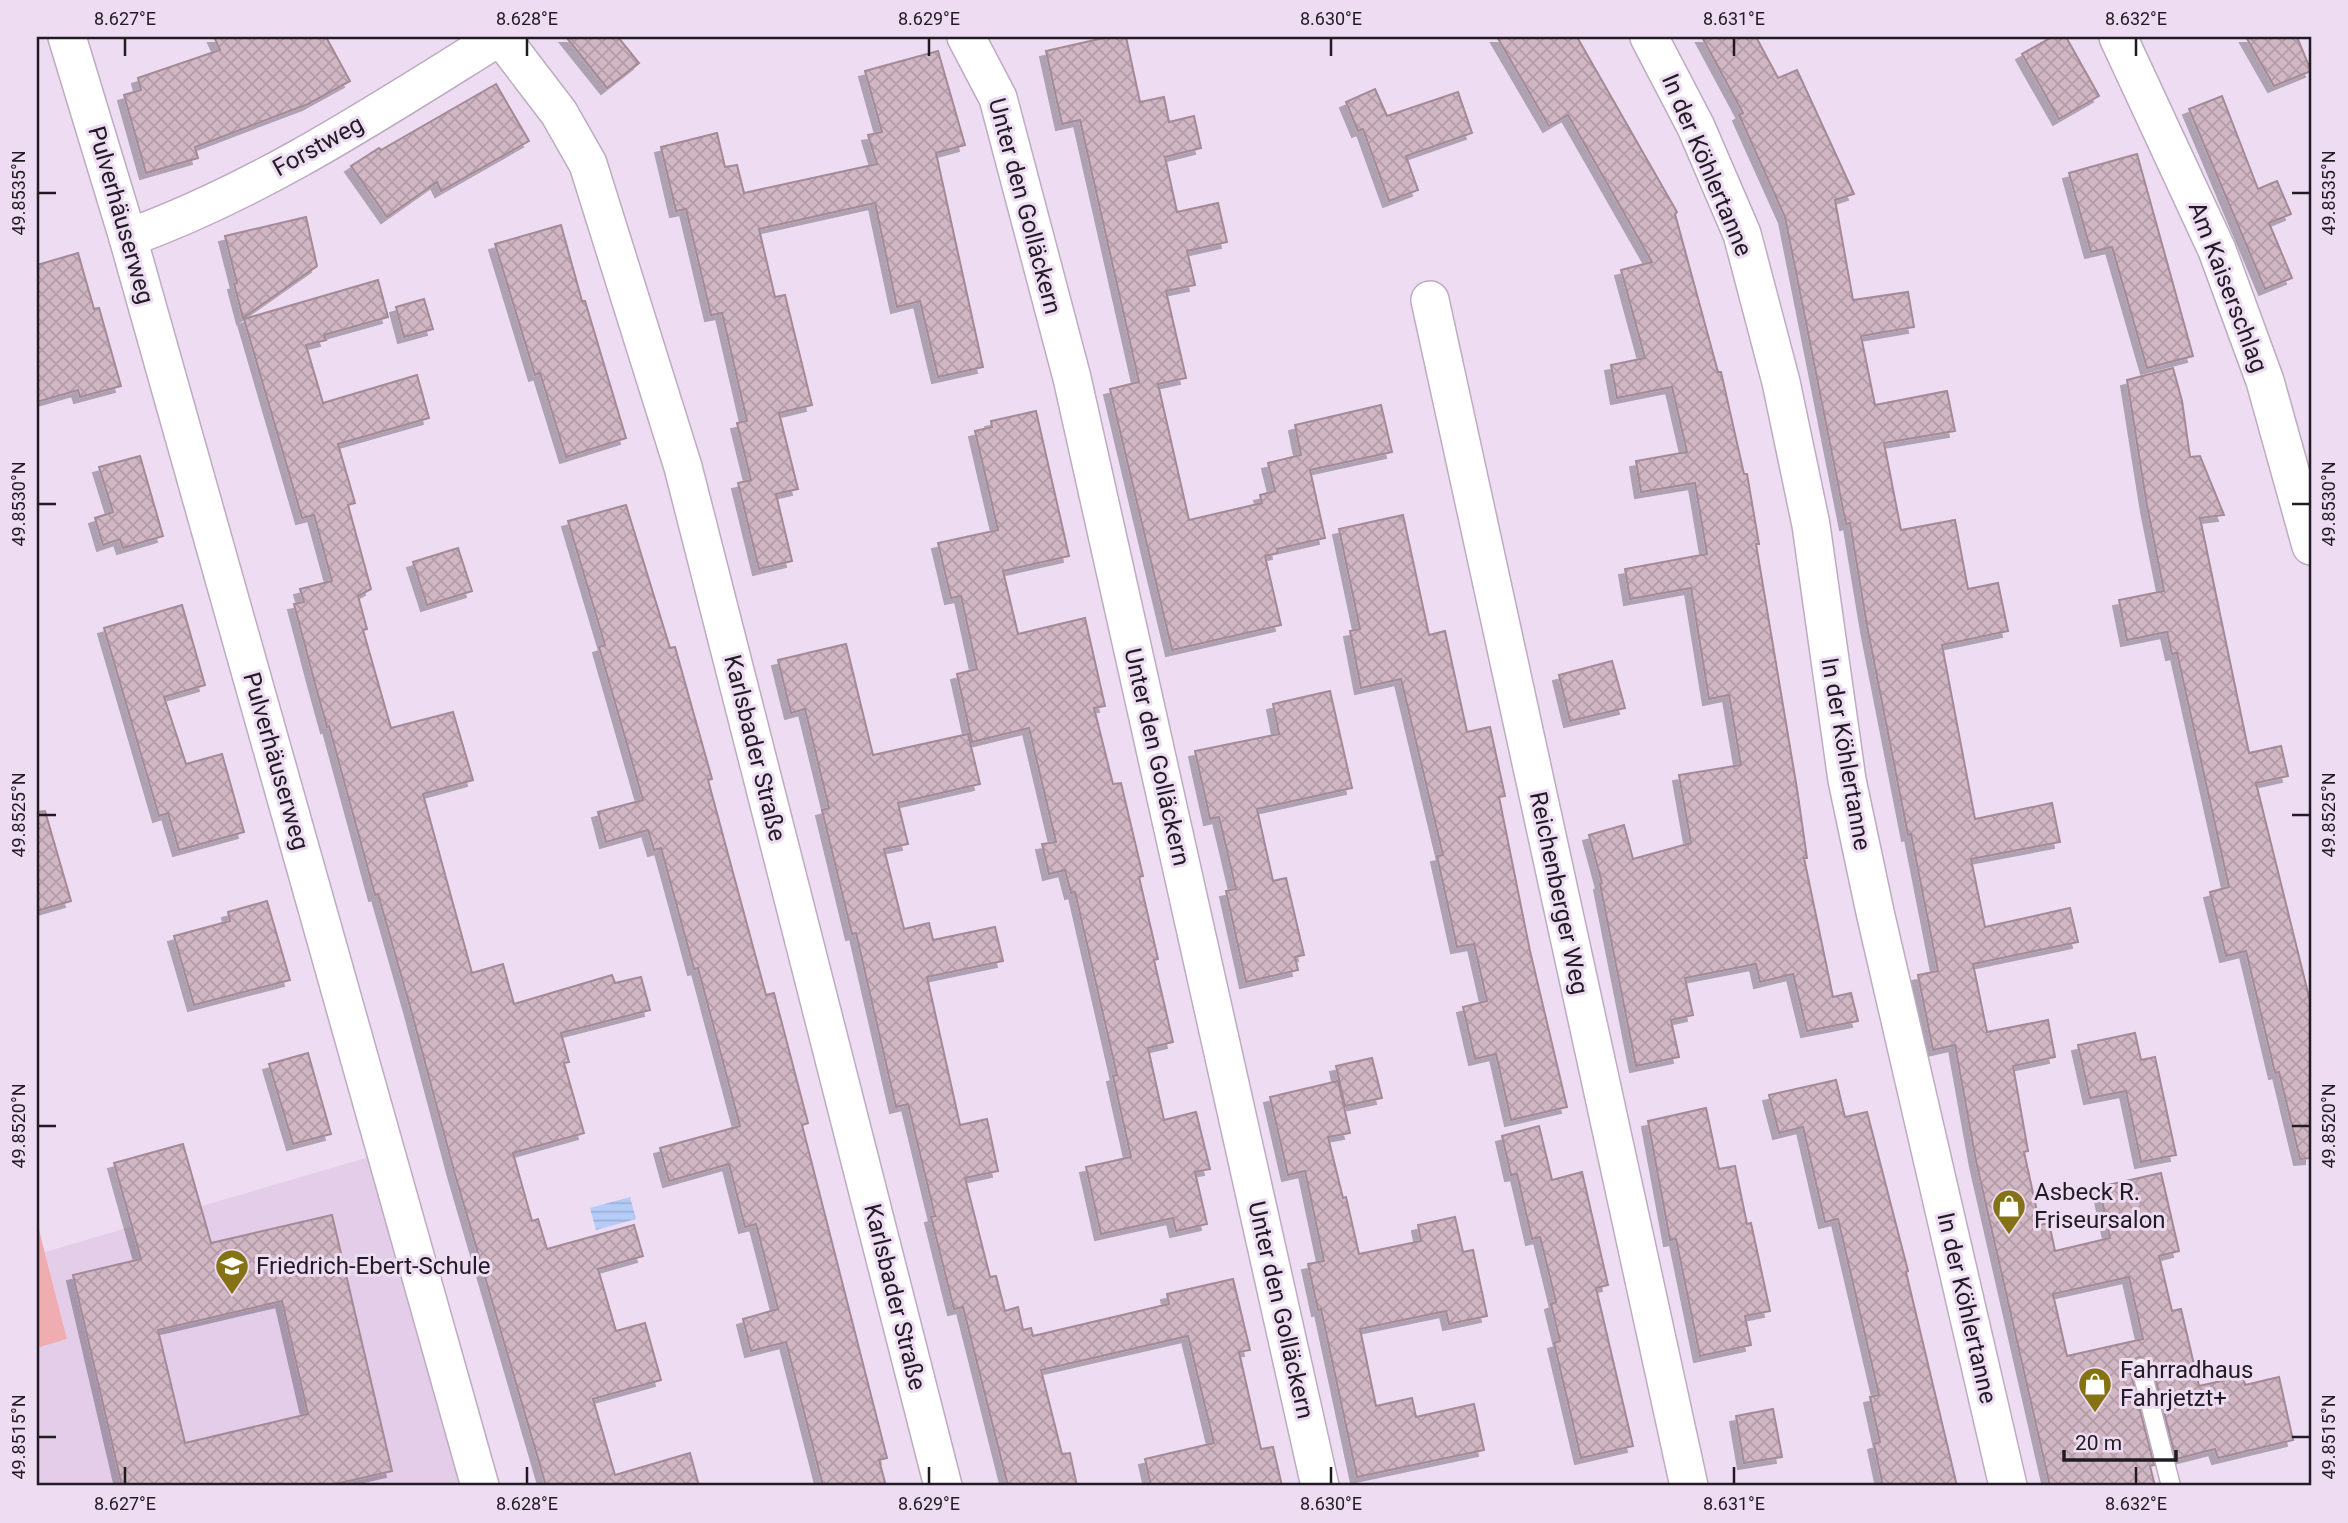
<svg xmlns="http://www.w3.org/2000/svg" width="2348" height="1523" viewBox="0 0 2348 1523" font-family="Roboto,sans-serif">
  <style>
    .built { fill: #e3cde9 }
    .park { fill: #efadb1 }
    .water { fill: url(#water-rules) }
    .building { fill: url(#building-cross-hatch); stroke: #a38a96; stroke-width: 2; fill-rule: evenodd; filter: url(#shadow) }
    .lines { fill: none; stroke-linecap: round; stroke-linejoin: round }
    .lane-casing { stroke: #bdacc1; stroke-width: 21 }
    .street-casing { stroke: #bdacc1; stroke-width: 40 }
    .lane { stroke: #fff; stroke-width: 18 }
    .street { stroke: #fff; stroke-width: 37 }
    .ticks { fill: none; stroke: #211b23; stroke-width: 2.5 }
    .labels { text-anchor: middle; stroke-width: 6; stroke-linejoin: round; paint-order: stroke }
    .street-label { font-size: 24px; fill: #211b23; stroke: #eddcf2 }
    .poi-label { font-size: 24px; fill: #211b23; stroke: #eddcf2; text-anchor: start }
    .neatline { fill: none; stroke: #211b23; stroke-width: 2.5 }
    .ticks-label { font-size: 18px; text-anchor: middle; fill: #211b23 }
  </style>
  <defs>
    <pattern id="water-rules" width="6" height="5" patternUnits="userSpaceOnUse" patternTransform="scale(1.75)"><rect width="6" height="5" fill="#b6ccf8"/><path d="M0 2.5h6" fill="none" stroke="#9cafd4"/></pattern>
    <pattern id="building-cross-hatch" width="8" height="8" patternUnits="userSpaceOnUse" patternTransform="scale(1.75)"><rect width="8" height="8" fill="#d1b6c3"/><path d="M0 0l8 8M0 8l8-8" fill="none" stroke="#b39ca7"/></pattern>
    <filter id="shadow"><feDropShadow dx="-6" dy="6" stdDeviation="0" flood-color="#0004"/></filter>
  </defs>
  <rect width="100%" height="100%" fill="#eddcf2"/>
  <polygon class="built" points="369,1157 462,1486 37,1486 37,1348 67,1339 45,1252"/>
  <polygon class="park" points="37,1222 67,1339 37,1348"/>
  <polygon class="water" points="630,1197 636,1219 596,1230 590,1208"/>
  <g class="building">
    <polygon points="214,37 326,37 350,81 308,104 195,147 198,158 146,173 124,95 141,90 138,78 220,50"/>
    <polygon points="566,37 618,37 639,63 607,88"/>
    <polygon points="1108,37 1126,37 1140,102 1164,97 1169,122 1194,116 1201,148 1165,157 1177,212 1218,203 1227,242 1187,251 1195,285 1166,291 1186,378 1158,384 1189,520 1262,503 1260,495 1275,491 1268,463 1301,455 1295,425 1381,405 1392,452 1310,470 1325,538 1277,549 1278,553 1265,556 1281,625 1172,650 1110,389 1139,382 1080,120 1062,124 1046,51"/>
    <polygon points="1497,37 1577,37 1677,212 1675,214 1718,372 1721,372 1744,474 1747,474 1759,544 1756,544 1797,789 1807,858 1804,858 1833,997 1851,993 1858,1021 1807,1031 1793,974 1760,982 1756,964 1685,978 1693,1015 1671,1020 1679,1057 1636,1066 1600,884 1602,883 1589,835 1624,825 1633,859 1691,843 1679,775 1741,765 1729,695 1709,699 1691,588 1630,599 1625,569 1707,554 1695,483 1641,492 1636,461 1687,452 1672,387 1617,398 1611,365 1645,358 1621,270 1652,262 1568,115 1549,126"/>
    <path d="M1702 37H1756L1778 78 1797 70 1854 194 1835 200 1853 300 1908 292 1914 327 1861 336 1875 405 1947 391 1955 431 1884 443 1901 530 1955 520 1968 589 1998 583 2008 631 1942 645 1975 819 2052 803 2060 842 1971 859 1985 927 2070 908 2078 942 1973 964 1987 1032 2048 1020 2055 1057 2013 1066 2028 1151 2024 1152 2040 1225 2049 1223 2055 1251 2110 1238 2099 1187 2161 1173 2179 1251 2159 1256 2172 1311 2181 1309 2199 1386 2243 1376 2245 1385 2279 1377 2293 1440 2218 1458 2215 1449 2176 1459 2152 1365 2149 1360 2139 1357 2133 1360 2130 1370 2154 1465 2150 1466 2155 1486H2050L1976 1161 1955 1045 1933 1050 1918 975 1938 971 1911 834 1908 835 1867 626 1850 523 1846 524 1785 217 1739 115 1743 113ZM2129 1277 2143 1339 2067 1356 2053 1294Z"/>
    <polygon points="2052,37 2066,37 2099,96 2059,119 2022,54"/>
    <polygon points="2246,37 2297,37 2311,71 2274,86"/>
    <polygon points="938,51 965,145 936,153 983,367 938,377 920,301 897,307 875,203 759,229 775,297 785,295 812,405 779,413 798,489 776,494 792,561 759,569 738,483 751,480 737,423 747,421 722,313 711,315 686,209 676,211 661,147 717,133 725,167 737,165 744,193 877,164 868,135 882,132 865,71"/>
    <polygon points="496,84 529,141 441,191 437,182 387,217 351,166 379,148 381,150"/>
    <polygon points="1375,89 1387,116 1458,92 1472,133 1406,156 1418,190 1389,201 1363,129 1358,131 1346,102"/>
    <polygon points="2222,96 2258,189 2277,181 2291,214 2269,223 2292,278 2265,289 2189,109"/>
    <polygon points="2137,154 2193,356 2147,368 2112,247 2091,252 2069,173"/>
    <polygon points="306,217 317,266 243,318 234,284 237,283 225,236"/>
    <polygon points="561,225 582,301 585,301 626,438 566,457 540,373 535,375 495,244"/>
    <polygon points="78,253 94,309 99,308 121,386 80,397 78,390 37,402 37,265"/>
    <polygon points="378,280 388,317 324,335 326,340 306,345 323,403 417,375 429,418 338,444 355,503 348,505 371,589 358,596 367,629 363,630 391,728 453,712 473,780 423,794 472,973 503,964 514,1004 612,975 615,983 641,977 650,1010 561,1033 569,1062 564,1063 584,1133 513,1153 532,1221 538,1219 547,1249 634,1225 643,1256 598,1269 616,1331 645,1323 661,1380 593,1399 615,1475 690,1453 699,1486 546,1486 454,1171 411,1010 378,894 375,895 329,726 327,727 314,680 294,604 304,602 300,589 332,581 314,515 302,518 244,319"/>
    <polygon points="424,299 433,329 404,337 396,307"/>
    <polygon points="2173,368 2182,401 2190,457 2200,456 2224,515 2200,518 2249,753 2281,746 2288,776 2256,783 2311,1005 2311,1158 2300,1159 2279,1072 2275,1073 2246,951 2226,956 2210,892 2229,887 2177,653 2172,654 2167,632 2127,640 2119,600 2164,591 2147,506 2127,380"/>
    <polygon points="1036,411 1069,556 1003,571 1018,634 1085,618 1105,706 1094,708 1113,784 1121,783 1143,876 1139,877 1158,959 1154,960 1173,1042 1148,1048 1164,1120 1196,1112 1210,1169 1195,1172 1207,1224 1176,1231 1173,1218 1101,1234 1086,1167 1131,1157 1113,1076 1117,1075 1075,892 1071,893 1065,870 1049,874 1042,844 1056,842 1029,728 972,742 957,674 977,669 961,596 951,598 938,543 998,530 975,431 992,427 991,421"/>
    <polygon points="140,456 163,536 123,548 120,539 103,545 95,518 113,512 99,467"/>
    <polygon points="626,505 670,648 675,647 712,779 708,780 766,995 774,993 808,1123 802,1125 887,1458 879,1460 886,1486 823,1486 786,1342 751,1351 743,1319 778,1309 756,1224 745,1227 729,1164 669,1181 660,1148 740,1126 698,968 694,969 661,848 654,850 648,830 606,842 598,812 643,800 599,647 605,645 568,521"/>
    <polygon points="1403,515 1429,635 1445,631 1467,732 1490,727 1505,796 1499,797 1530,951 1567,1107 1511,1120 1496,1054 1475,1059 1463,1007 1487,1001 1474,944 1457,947 1437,856 1443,855 1401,679 1361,688 1350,631 1360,629 1339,529"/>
    <polygon points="458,548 472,591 427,605 413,562"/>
    <polygon points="182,605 205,685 164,697 186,764 222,754 244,832 179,850 168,813 159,816 104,628"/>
    <polygon points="846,644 873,755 968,734 980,784 898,803 908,844 884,849 904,929 929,923 933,940 995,927 1003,961 927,977 960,1125 987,1119 998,1171 965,1178 990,1277 996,1276 1005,1311 1018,1307 1023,1330 1031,1328 1033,1336 1169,1304 1167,1294 1233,1279 1250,1350 1239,1352 1261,1449 1273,1447 1282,1486 1151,1486 1145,1459 1214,1443 1188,1336 1041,1370 1062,1454 1070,1453 1077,1486 1008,1486 963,1307 954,1309 931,1217 935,1216 908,1104 896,1107 856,933 852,934 822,810 829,808 805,709 791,713 778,660"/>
    <polygon points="1612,661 1625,708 1570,721 1559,675"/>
    <polygon points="1330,691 1352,788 1257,809 1273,881 1286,878 1304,955 1295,957 1298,970 1246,982 1226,891 1236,889 1219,817 1210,819 1195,751 1279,734 1273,704"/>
    <polygon points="45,811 71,901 37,911 37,812"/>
    <polygon points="267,901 290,980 194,1005 174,936 230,921 228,912"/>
    <polygon points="2135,1033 2141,1060 2155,1057 2176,1155 2141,1162 2126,1091 2090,1098 2078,1045"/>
    <polygon points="308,1053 331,1134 293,1144 269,1064"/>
    <polygon points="1372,1058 1382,1098 1345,1106 1336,1066"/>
    <polygon points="1836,1080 1845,1117 1867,1112 1908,1271 1906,1272 1957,1486 1883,1486 1874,1444 1880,1442 1870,1397 1879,1395 1838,1219 1825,1222 1803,1127 1779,1133 1769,1095"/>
    <polygon points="1338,1081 1350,1133 1328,1137 1343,1198 1346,1197 1359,1254 1421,1241 1418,1225 1455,1217 1463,1252 1473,1250 1487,1316 1449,1324 1446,1311 1360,1329 1376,1406 1412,1398 1416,1417 1474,1404 1484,1450 1357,1477 1321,1309 1318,1310 1308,1264 1324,1261 1305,1171 1288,1175 1270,1097"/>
    <polygon points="1706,1108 1719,1169 1735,1166 1747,1224 1751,1223 1770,1311 1745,1316 1751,1345 1700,1356 1676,1239 1670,1240 1648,1121"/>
    <polygon points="1539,1126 1552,1180 1582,1172 1608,1285 1596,1288 1633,1446 1581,1458 1554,1343 1560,1341 1551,1304 1556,1302 1540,1237 1532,1239 1517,1174 1511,1175 1502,1136"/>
    <path d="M183 1144 211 1243 332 1215 392 1471 327 1486H122L73 1275 141 1259 114 1163ZM282 1301 308 1414 185 1443 158 1330Z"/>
    <polygon points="1773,1409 1782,1457 1744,1463 1736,1416"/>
  </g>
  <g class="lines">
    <g class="lane-casing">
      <polyline id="lane" points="2141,1368 2171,1486"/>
    </g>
    <g class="street-casing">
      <g id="street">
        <polyline points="67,37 128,238 480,1486"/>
        <polyline points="501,37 559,113 588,164 683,467 943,1486"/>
        <polyline points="966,37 998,98 1072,378 1320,1486"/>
        <polyline points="1649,37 1696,127 1742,234 1781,382 1811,525 1847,780 1875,912 2008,1486"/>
        <polyline points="2118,37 2217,250 2265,381 2311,546"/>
        <path d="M128 238C261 190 380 111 499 37"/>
        <polyline points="1430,300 1689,1486"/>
      </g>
    </g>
    <use href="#lane" class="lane"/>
    <use href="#street" class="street"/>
  </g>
  <path class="ticks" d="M125 38V56M527 38V56M929 38V56M1331 38V56M1734 38V56M2136 38V56M38 193H56M2292 193H2310M38 504H56M2292 504H2310M38 815H56M2292 815H2310M38 1126H56M2292 1126H2310M38 1437H56M2292 1437H2310M125 1467V1484M527 1467V1484M929 1467V1484M1331 1467V1484M1734 1467V1484M2136 1467V1484"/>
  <defs>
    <g id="shop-pin" transform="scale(1.75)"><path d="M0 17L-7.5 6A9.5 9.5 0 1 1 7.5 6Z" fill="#847214" stroke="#eddcf2"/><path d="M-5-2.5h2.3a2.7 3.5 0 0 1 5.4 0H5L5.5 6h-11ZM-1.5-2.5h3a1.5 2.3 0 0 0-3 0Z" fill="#fff"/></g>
    <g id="school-pin" transform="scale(1.75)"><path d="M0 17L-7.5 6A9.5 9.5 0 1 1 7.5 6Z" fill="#847214" stroke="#eddcf2"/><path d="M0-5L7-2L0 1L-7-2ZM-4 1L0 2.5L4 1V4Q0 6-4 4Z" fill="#fff"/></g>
  </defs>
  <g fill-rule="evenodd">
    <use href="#shop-pin" x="2009" y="1206"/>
    <use href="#school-pin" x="232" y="1266"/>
    <use href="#shop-pin" x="2095" y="1384"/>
  </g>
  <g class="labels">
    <g class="street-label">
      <text transform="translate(318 146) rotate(-29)" y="8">Forstweg</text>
      <text transform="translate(1707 165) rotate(67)" y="8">In der Köhlertanne</text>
      <text transform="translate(1025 206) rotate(75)" y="8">Unter den Golläckern</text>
      <text transform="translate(121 215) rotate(74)" y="8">Pulverhäuserweg</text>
      <text transform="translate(2228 287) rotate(69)" y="8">Am Kaiserschlag</text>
      <text transform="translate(755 748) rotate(76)" y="8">Karlsbader Straße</text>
      <text transform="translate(1846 754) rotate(80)" y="8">In der Köhlertanne</text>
      <text transform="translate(1157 757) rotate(77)" y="8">Unter den Golläckern</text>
      <text transform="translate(276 761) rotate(74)" y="8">Pulverhäuserweg</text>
      <text transform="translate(1559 893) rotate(78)" y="8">Reichenberger Weg</text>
      <text transform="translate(895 1297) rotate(76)" y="8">Karlsbader Straße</text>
      <text transform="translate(1967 1308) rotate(77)" y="8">In der Köhlertanne</text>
      <text transform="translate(1281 1310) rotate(77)" y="8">Unter den Golläckern</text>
    </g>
    <g class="poi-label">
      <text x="2034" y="1200">Asbeck R.<tspan x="2034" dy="28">Friseursalon</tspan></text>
      <text x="256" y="1274">Friedrich-Ebert-Schule</text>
      <text x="2120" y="1378">Fahrradhaus<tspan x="2120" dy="28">Fahrjetzt+</tspan></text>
    </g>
  </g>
  <rect width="2348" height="1523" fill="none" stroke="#eddcf2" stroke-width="77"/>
  <path d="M2064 1450v10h112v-10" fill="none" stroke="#211b23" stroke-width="3.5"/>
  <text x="2075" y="1450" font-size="21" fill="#211b23" stroke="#eddcf2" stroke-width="5" paint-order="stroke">20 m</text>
  <rect x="38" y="38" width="2272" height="1446" class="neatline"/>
  <g class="ticks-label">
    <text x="125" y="25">8.627°E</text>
    <text x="527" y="25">8.628°E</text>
    <text x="929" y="25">8.629°E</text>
    <text x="1331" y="25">8.630°E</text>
    <text x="1734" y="25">8.631°E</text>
    <text x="2136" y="25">8.632°E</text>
    <text transform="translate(19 193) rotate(-90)" y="6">49.8535°N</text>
    <text transform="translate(2329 193) rotate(-90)" y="6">49.8535°N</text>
    <text transform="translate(19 504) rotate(-90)" y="6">49.8530°N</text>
    <text transform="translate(2329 504) rotate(-90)" y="6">49.8530°N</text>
    <text transform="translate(19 815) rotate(-90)" y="6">49.8525°N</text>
    <text transform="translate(2329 815) rotate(-90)" y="6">49.8525°N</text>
    <text transform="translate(19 1126) rotate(-90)" y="6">49.8520°N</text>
    <text transform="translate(2329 1126) rotate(-90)" y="6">49.8520°N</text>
    <text transform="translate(19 1437) rotate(-90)" y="6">49.8515°N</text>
    <text transform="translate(2329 1437) rotate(-90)" y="6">49.8515°N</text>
    <text x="125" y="1510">8.627°E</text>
    <text x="527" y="1510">8.628°E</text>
    <text x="929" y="1510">8.629°E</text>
    <text x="1331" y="1510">8.630°E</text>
    <text x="1734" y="1510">8.631°E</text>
    <text x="2136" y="1510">8.632°E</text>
  </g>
</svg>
